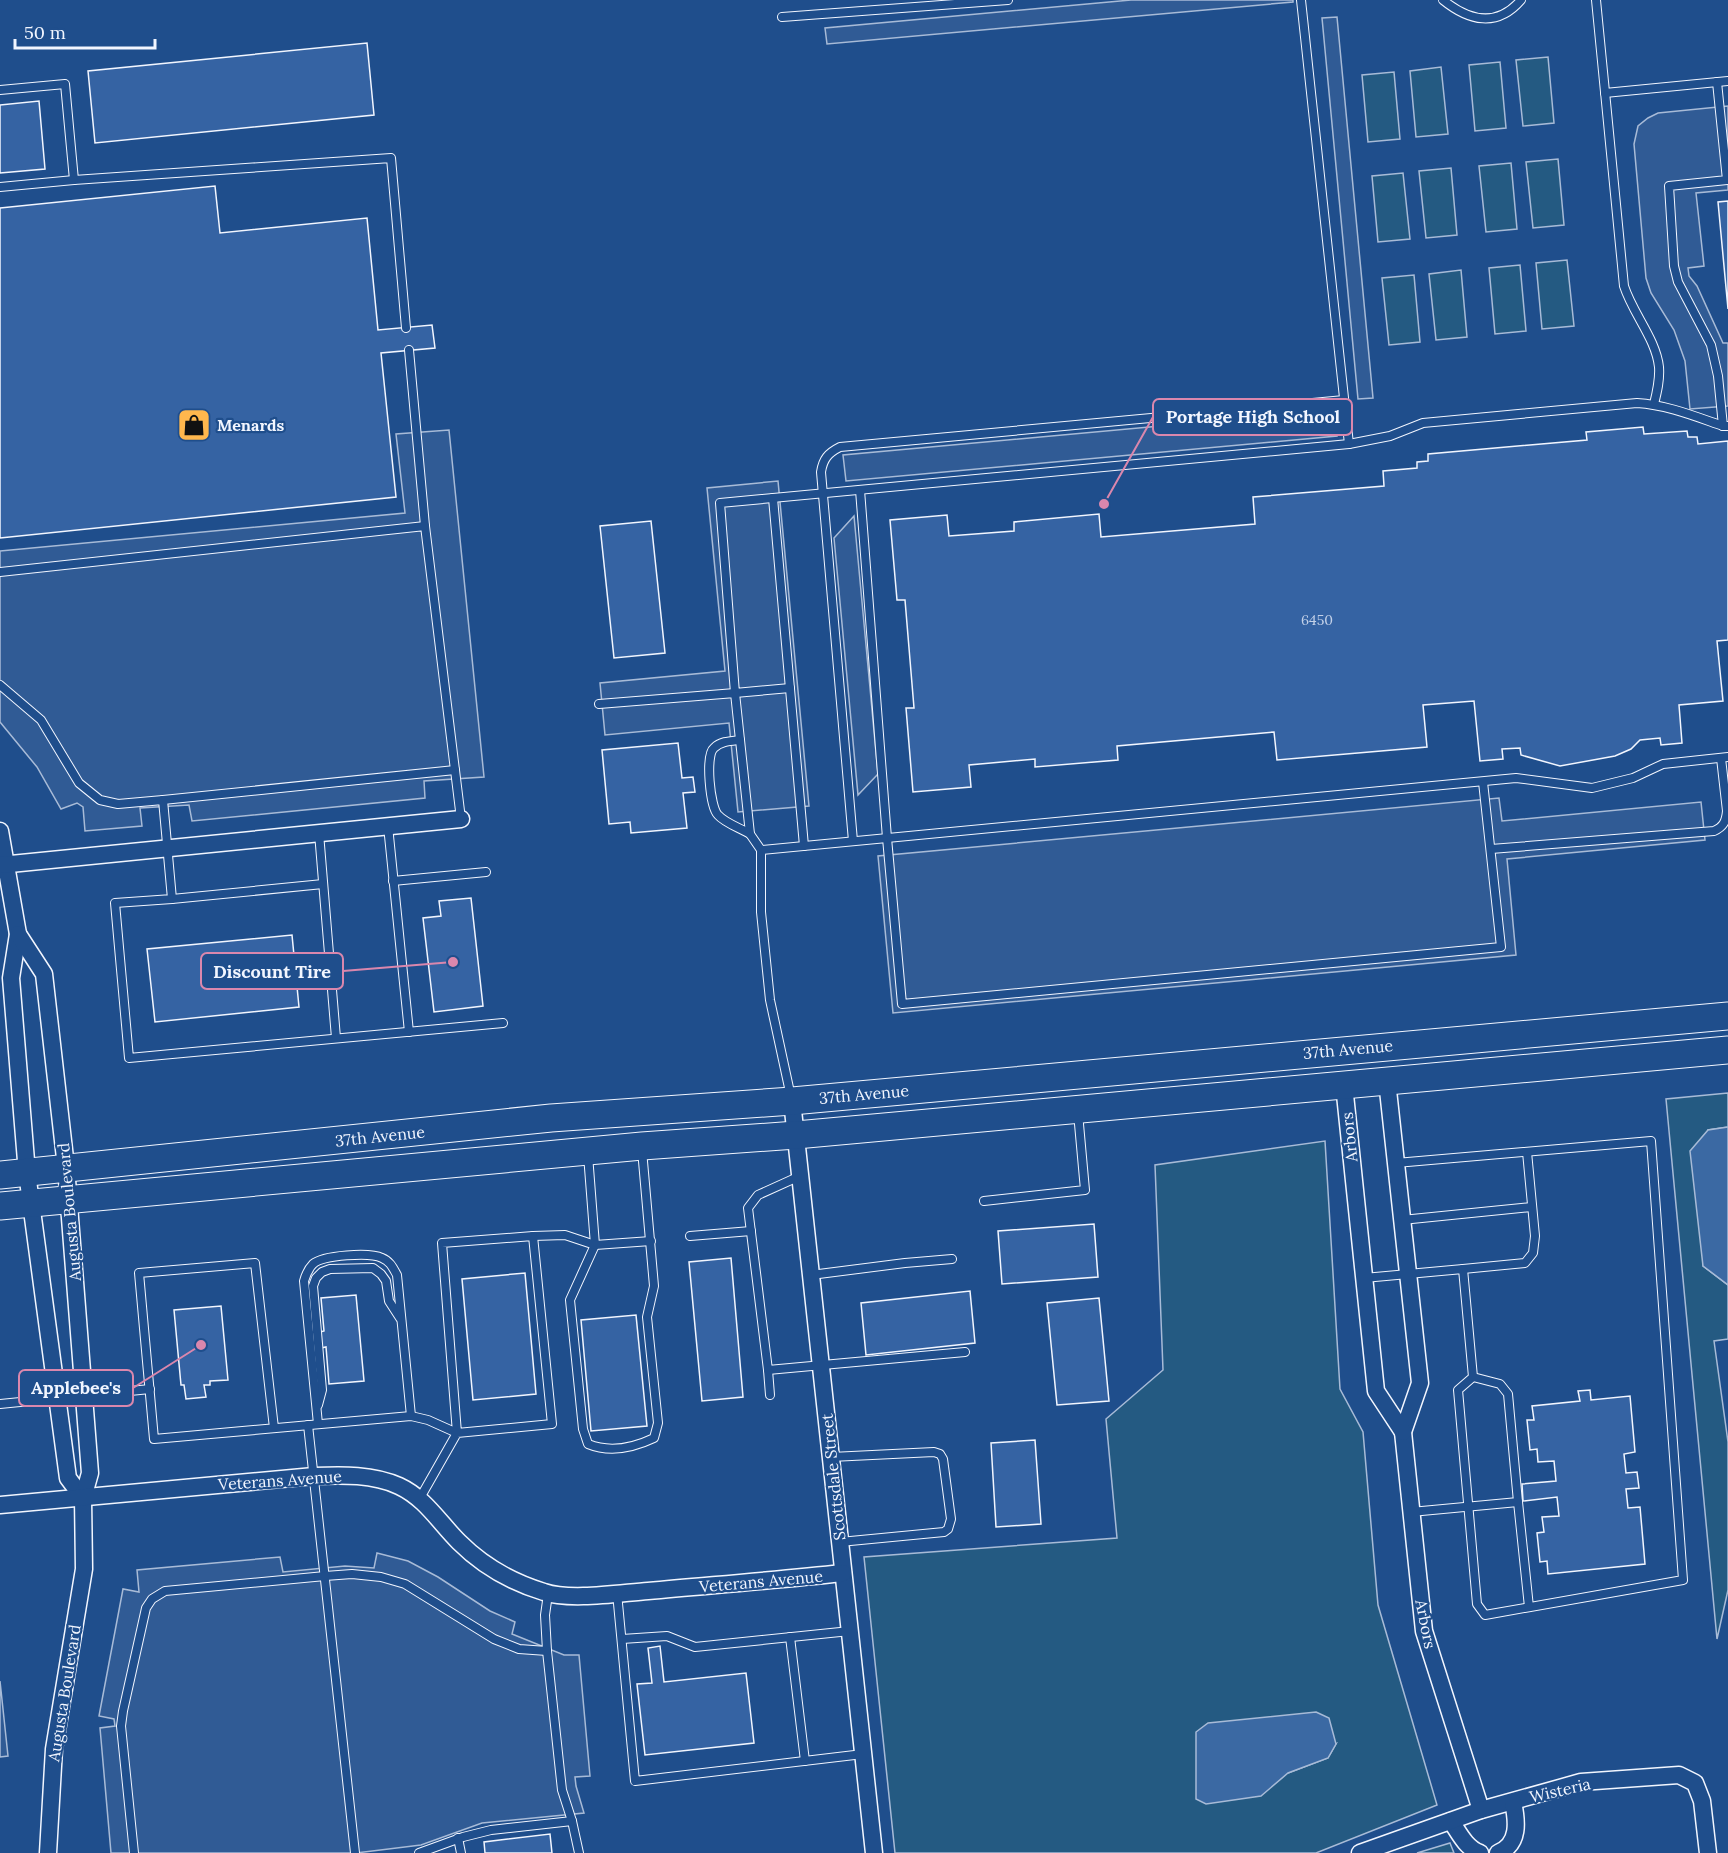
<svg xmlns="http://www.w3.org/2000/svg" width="1728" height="1853" viewBox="0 0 1728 1853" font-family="Lora,serif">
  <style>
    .green { fill: #245a82; stroke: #a8bbd7; stroke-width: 1.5; fill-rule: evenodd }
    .parking { fill: #305b95; stroke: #a8bbd7; stroke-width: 1.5 }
    .water { fill: #3b69a3; stroke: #a8bbd7; stroke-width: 1.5 }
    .building { fill: #3563a3; stroke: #f2f6ff; stroke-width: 1.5 }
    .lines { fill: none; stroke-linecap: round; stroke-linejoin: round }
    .service-casing { stroke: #f2f6ff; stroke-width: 10 }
    .minor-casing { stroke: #f2f6ff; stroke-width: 19 }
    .primary-casing { stroke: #f2f6ff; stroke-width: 29 }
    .service { stroke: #1f4e8c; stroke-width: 8 }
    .minor { stroke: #1f4e8c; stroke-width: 16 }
    .primary { stroke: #1f4e8c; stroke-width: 27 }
    .labels { text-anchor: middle; stroke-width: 4.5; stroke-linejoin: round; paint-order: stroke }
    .number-label { font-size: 14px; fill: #c3d1e8 }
    .poi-label { font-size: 16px; font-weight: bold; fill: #f2f6ff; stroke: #1f4e8c; text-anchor: start }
    .street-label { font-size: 16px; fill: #f2f6ff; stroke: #1f4e8c }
    .leader { fill: none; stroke: #da87ad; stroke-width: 2 }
    .callout-dot { fill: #da87ad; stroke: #1f4e8c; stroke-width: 2 }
    .callout { fill: #1f4e8c; stroke: #da87ad; stroke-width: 2 }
    .callout-label { font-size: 18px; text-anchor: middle; font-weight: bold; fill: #f2f6ff }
  </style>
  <rect width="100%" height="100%" fill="#1f4e8c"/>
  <g class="green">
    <polygon points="1548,57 1554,123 1523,126 1516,60"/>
    <polygon points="1500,62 1506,128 1475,131 1469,65"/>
    <polygon points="1441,67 1448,134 1416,137 1410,71"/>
    <polygon points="1394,72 1400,139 1368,142 1362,75"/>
    <polygon points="1558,159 1564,225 1533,228 1526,162"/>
    <polygon points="1511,163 1517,229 1486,232 1479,166"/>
    <polygon points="1451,168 1457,235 1426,238 1419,171"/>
    <polygon points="1403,173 1410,239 1378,242 1372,176"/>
    <polygon points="1567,260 1574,326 1542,329 1536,263"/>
    <polygon points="1520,265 1526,331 1495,334 1489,268"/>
    <polygon points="1461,270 1467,337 1436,340 1429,274"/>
    <polygon points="1414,275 1420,342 1389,345 1382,278"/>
    <polygon points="1728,1093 1728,1127 1708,1130 1703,1266 1728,1285 1728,1339 1714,1341 1728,1442 1728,1590 1717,1639 1666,1099"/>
    <path d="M1325 1141 1340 1389 1363 1432 1378 1605 1437 1805 1316 1853H895L864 1557 1117 1538 1106 1419 1163 1370 1155 1165ZM1336 1744 1328 1758 1288 1773Z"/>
    <polygon points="1450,1843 1454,1853 1417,1853"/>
  </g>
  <g class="parking">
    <polygon points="1131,0 1293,0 1293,2 827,44 825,28"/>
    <polygon points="1337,17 1373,398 1358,399 1322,18"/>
    <polygon points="1728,106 1728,190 1696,193 1704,266 1688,268 1689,276 1697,286 1723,343 1728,343 1728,406 1690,409 1685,361 1674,330 1651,293 1646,278 1634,144 1638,126 1648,118 1658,113"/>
    <polygon points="1334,410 1337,436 846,481 843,455"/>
    <polygon points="449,430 484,777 424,781 425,798 192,821 189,805 140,808 142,826 85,831 83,807 77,803 61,809 37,767 0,722 0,551 405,513 396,434"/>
    <polygon points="778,481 809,806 738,812 729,723 605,735 600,683 725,671 707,488"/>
    <polygon points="854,516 878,774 858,795 834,538"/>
    <polygon points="1499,798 1502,821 1701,802 1705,840 1507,859 1516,955 893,1013 878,856"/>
    <polygon points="377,1553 408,1561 438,1577 490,1611 515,1622 512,1634 564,1655 579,1655 590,1776 575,1777 576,1786 584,1813 482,1823 421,1845 356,1853 111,1853 100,1728 115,1726 114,1719 99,1716 123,1589 139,1592 137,1570 280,1557 283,1572 345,1566 374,1568"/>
    <polygon points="0,1681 8,1756 0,1757"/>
  </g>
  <g class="water">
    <polygon points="1728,1127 1728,1285 1703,1266 1690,1151 1708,1130"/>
    <polygon points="1316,1712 1329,1718 1336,1744 1328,1758 1288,1773 1261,1796 1206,1804 1196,1799 1196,1732 1208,1723"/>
  </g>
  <g class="building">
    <polygon points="367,43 374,115 95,143 88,71"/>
    <polygon points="39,101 45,169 0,173 0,105"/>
    <polygon points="215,186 220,233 367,218 378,330 432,325 435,348 381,353 396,497 0,538 0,208"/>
    <polygon points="1728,201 1728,309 1718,202"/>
    <polygon points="1643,427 1644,434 1687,431 1688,437 1697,437 1698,444 1728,441 1728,640 1717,641 1723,701 1679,705 1682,743 1661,745 1660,738 1640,740 1631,749 1615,756 1560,766 1521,755 1520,748 1502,749 1503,759 1480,761 1474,701 1423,705 1427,747 1277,760 1274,732 1117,746 1118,760 1035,767 1035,759 969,765 971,787 913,792 906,708 914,708 905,600 897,600 890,520 947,515 949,536 1014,531 1014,522 1099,514 1101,537 1255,524 1253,497 1384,486 1383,471 1417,468 1417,462 1428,461 1428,454 1587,440 1586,432"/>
    <polygon points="651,521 665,653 614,658 600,526"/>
    <polygon points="678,743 682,778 693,777 695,792 683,793 687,828 631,833 630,822 609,824 602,750"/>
    <polygon points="471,898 483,1006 434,1012 423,918 441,916 439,901"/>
    <polygon points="292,935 299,1007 155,1022 147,949"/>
    <polygon points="1094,1224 1098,1277 1002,1284 998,1231"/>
    <polygon points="731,1258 743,1397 702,1401 689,1262"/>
    <polygon points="525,1273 536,1394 473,1400 462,1279"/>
    <polygon points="970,1291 975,1343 866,1355 861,1303"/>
    <polygon points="356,1295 364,1381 329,1384 326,1347 321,1348 320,1332 324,1331 321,1298"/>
    <polygon points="1099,1298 1109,1401 1057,1405 1047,1303"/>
    <polygon points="221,1306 228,1380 210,1381 210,1385 204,1385 206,1397 186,1399 184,1385 181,1385 174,1310"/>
    <polygon points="636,1315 647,1426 591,1431 581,1320"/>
    <polygon points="1590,1390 1591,1400 1630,1396 1635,1452 1624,1454 1626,1473 1637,1472 1639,1488 1626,1489 1628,1508 1640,1507 1645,1564 1548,1574 1547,1561 1540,1562 1537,1533 1544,1532 1542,1517 1559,1516 1557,1497 1523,1501 1522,1484 1556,1481 1554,1461 1538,1462 1537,1449 1530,1450 1527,1420 1534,1420 1532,1406 1580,1401 1578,1391"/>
    <polygon points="1035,1440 1041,1524 996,1527 991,1443"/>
    <polygon points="660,1646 664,1682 746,1673 754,1743 645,1755 637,1684 652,1683 648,1648"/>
    <polygon points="550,1834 552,1853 485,1853 484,1842"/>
  </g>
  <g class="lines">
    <g class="service-casing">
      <g id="service">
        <polyline points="1301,0 1349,444"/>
        <path d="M1443 0C1469 21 1497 28 1521 0"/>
        <path d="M1596 0 1624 286C1633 314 1656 339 1659 367 1660 380 1657 392 1654 404"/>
        <polyline points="782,17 1008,0"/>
        <polyline points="1717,82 1727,180 1669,186 1674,266 1678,282 1711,345 1718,376 1723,426 1727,426"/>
        <polyline points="0,90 65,84 74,180 391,158 406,328"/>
        <polyline points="1605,93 1728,81"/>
        <polyline points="0,187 74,180"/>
        <polyline points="409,350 425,526"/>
        <polyline points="860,490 887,838 902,1004 1501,947 1483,782"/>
        <polyline points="773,498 804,846"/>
        <polyline points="0,572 425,526 461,819"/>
        <polyline points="0,685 41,720 79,783 100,800 118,804 163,800 172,899 115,903 129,1058 503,1023"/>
        <path d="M790 688 735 693 720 503 1349 444 1390 436 1423 423 1637 403C1667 405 1694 416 1723 426"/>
        <polyline points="599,704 735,693 750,834 761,850"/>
        <path d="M740 740C731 741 721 741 714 748 705 755 710 807 718 815 725 823 740 828 750 834"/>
        <polyline points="163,800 455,770"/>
        <polyline points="388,826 409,1032"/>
        <polyline points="319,833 336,1038"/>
        <path d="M853 841 821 472C823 459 828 453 840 447L1344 400"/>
        <path d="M1491 849 1714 831C1723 827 1726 822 1727 811L1721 758"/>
        <polyline points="393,881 486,872"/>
        <polyline points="172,899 323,884"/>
        <polyline points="791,1097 770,1000 761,912 761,850 1516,778 1592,788 1633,778 1663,764 1728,757"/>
        <path d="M588 1155 595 1245 570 1300 583 1429 588 1444C610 1453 633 1448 654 1438L658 1423 647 1317 654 1286 642 1150"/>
        <polyline points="800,1176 758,1195 748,1208 768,1370 965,1352"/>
        <polyline points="984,1201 1085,1190 1078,1113"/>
        <polyline points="1402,1220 1532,1207"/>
        <polyline points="533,1236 565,1235 595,1245 651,1241"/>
        <polyline points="690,1236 751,1231"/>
        <polyline points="1463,1269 1525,1263 1533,1253 1535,1236 1527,1152"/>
        <polyline points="811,1275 905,1263 952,1259"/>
        <polyline points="1364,1278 1463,1269 1473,1377 1458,1390 1477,1604 1485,1615 1683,1580 1651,1141 1396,1163"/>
        <polyline points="768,1370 770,1395"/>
        <polyline points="0,1404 150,1389"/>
        <polyline points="318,1405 322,1390 313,1286 316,1278 322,1272 330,1269 373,1268 381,1274 386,1281 389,1301 400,1318"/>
        <path d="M318 1424 304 1281C306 1274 308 1269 313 1264 323 1255 370 1252 382 1258 390 1261 393 1268 397 1275L411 1416"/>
        <polyline points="308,1425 355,1853"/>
        <path d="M274 1428 255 1263 139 1273 154 1439C240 1431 326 1423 411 1416L428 1420 457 1433 552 1424 533 1236 442 1243 457 1433 420 1498"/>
        <polyline points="831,1457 934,1452 940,1454 943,1459 951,1519 948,1529 944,1532 840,1542"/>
        <polyline points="1518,1502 1529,1607"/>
        <polyline points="1411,1512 1518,1502 1508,1394 1500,1384 1473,1377"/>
        <polyline points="617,1593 635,1781 863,1754"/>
        <polyline points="548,1594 545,1615 547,1651 562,1790 572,1821 579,1853"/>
        <polyline points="790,1637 805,1761"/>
        <polyline points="622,1639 667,1636 695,1647 850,1631"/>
        <polyline points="458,1838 461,1853"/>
        <polyline points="134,1853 121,1726 123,1711 146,1608 152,1599 165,1591 325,1576 352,1574 381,1577 405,1584 494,1639 519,1649 547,1651"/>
        <polyline points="419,1853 463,1837 491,1830 572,1821"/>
      </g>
    </g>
    <g class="minor-casing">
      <g id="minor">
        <polyline points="0,831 18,934 11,978 27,1173 68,1478 83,1498"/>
        <polyline points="0,865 461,819"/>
        <polyline points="18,934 44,974 66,1167 90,1473 83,1498 84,1569 54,1749 48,1853"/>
        <polyline points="1387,1081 1420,1383 1403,1432 1424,1631 1481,1810"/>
        <polyline points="1344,1085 1376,1391 1403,1432"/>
        <polyline points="792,1101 874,1853"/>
        <path d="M0 1505 314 1476C343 1475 373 1474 399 1486 425 1498 439 1522 459 1542 483 1566 511 1582 544 1592 570 1601 620 1593 648 1591 713 1585 778 1580 843 1573"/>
        <path d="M1451 1821C1459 1833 1466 1848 1480 1853"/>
        <polyline points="1360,1853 1481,1810 1581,1782 1679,1775 1695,1783 1702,1801 1708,1853"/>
        <path d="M1498 1853C1520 1844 1517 1821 1513 1802"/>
      </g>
    </g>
    <g class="primary-casing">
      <g id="primary">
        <polyline points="0,1175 551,1118 792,1101 1728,1016"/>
        <polyline points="0,1206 642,1146 796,1135 1728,1050"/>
      </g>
    </g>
    <use href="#service" class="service"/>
    <use href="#minor" class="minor"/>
    <use href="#primary" class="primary"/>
  </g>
  <defs>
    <g id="shop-square" transform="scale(1.725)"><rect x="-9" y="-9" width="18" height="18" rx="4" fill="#ffb74d" stroke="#1f4e8c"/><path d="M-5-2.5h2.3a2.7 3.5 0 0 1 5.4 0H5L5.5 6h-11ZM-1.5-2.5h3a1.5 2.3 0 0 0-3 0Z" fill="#111"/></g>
  </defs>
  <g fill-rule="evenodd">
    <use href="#shop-square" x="194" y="425"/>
  </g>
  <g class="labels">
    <g class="number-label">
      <text x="1317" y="625">6450</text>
    </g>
    <g class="poi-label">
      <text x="217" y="431">Menards</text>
    </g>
    <g class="street-label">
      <text transform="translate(1348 1049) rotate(-5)" y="6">37th Avenue</text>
      <text transform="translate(864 1094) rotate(-5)" y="6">37th Avenue</text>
      <text transform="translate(380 1136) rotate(-6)" y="6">37th Avenue</text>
      <text transform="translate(1349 1137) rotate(-96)" y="6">Arbors</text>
      <text transform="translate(69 1212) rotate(-95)" y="6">Augusta Boulevard</text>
      <text transform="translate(833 1477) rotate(-96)" y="6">Scottsdale Street</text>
      <text transform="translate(280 1480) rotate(-4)" y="6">Veterans Avenue</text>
      <text transform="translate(761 1581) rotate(-5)" y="6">Veterans Avenue</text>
      <text transform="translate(1426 1624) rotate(79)" y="6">Arbors</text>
      <text transform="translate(64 1693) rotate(-81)" y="6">Augusta Boulevard</text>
      <text transform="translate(1560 1790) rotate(-13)" y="6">Wisteria</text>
    </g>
  </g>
  <path class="leader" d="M1104 504L1153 417M453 962L343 971M201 1345L133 1388"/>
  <g class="callout-dot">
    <circle cx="1104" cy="504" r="6"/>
    <circle cx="453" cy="962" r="6"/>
    <circle cx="201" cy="1345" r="6"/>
  </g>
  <g class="callout">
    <rect x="1153" y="399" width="199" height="36" rx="6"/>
    <rect x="201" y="953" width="142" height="36" rx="6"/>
    <rect x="19" y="1370" width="114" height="36" rx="6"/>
  </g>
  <g class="callout-label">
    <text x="1253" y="423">Portage High School</text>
    <text x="272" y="978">Discount Tire</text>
    <text x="76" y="1394">Applebee's</text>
  </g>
  <path d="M15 39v9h140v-9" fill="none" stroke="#f2f6ff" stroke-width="3"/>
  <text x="24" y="39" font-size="18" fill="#f2f6ff" stroke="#1f4e8c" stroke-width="4.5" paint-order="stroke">50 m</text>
</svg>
